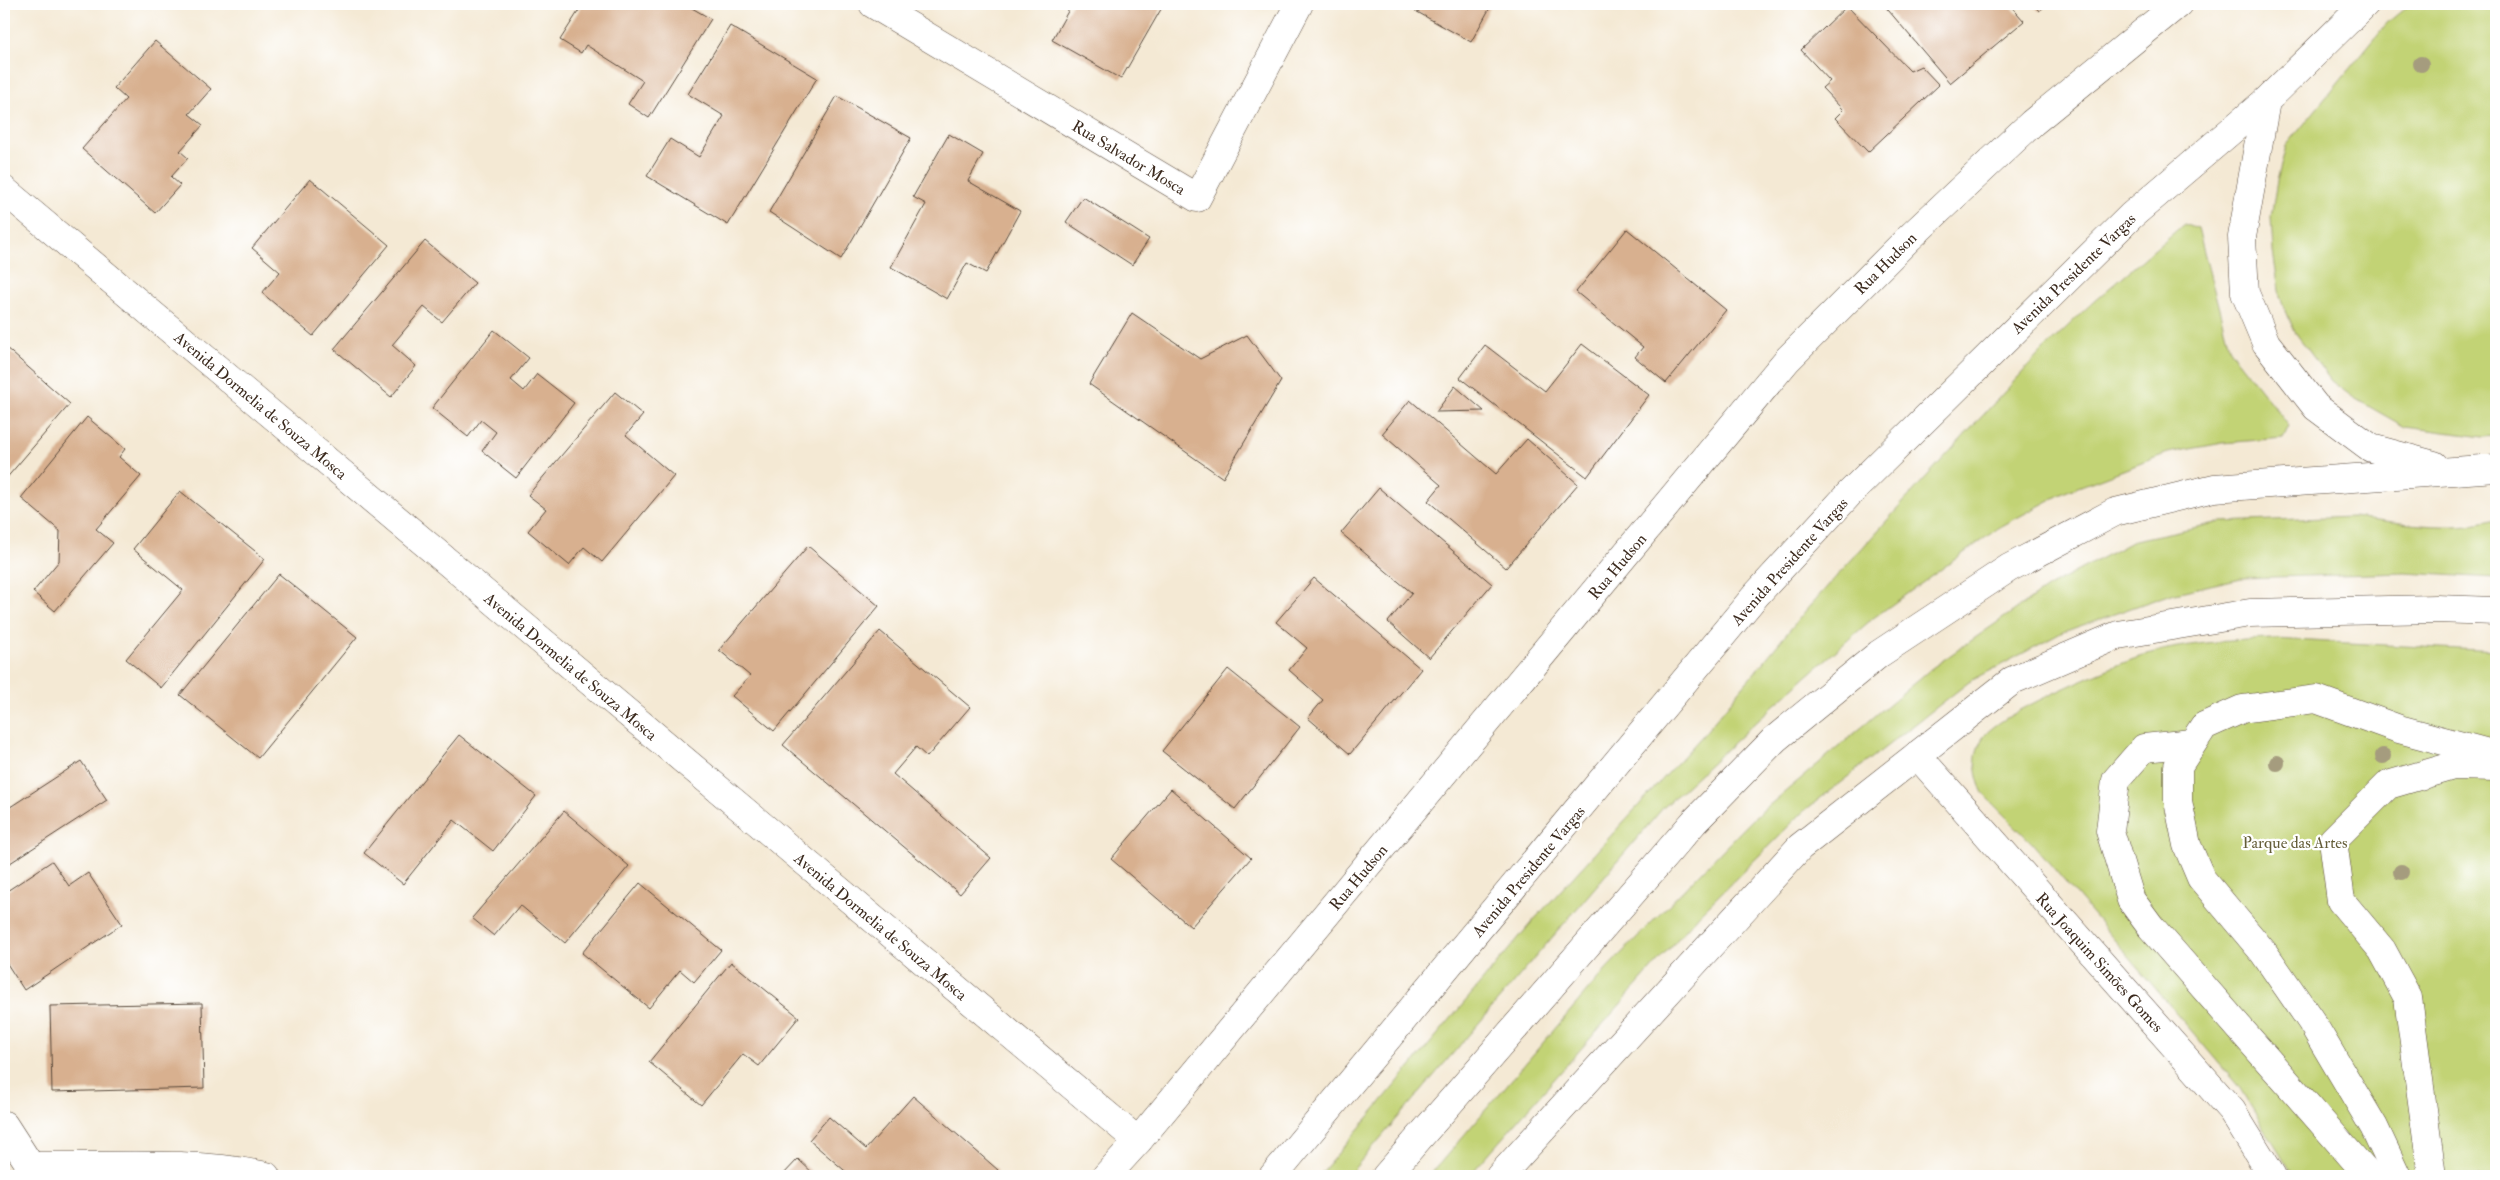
<svg xmlns="http://www.w3.org/2000/svg" width="2500" height="1180" viewBox="0 0 2500 1180" font-family="'IM FELL Double Pica',serif">
  <style>
    .green { fill: #c2d375; stroke: #7e7e4a }
    .building { fill: #d8b08f }
    .lines { fill: none; stroke-linecap: round; stroke-linejoin: round }
    .pedestrian-casing { stroke: #574739; stroke-width: 29 }
    .minor-casing { stroke: #574739; stroke-width: 29 }
    .primary-casing { stroke: #574739; stroke-width: 29 }
    .pedestrian { stroke: #fff; stroke-width: 28 }
    .minor { stroke: #fff; stroke-width: 28 }
    .primary { stroke: #fff; stroke-width: 28 }
    .tree { fill: #a59c7e }
    .labels { text-anchor: middle; stroke-width: 4.5; stroke-linejoin: round; paint-order: stroke }
    .street-label { font-size: 16px; fill: #3b2a1e; stroke: #fff }
    .park-label { font-size: 16px; fill: #645d38; stroke: #fff }
  </style>
  <rect width="100%" height="100%" fill="#fff"/>
  <filter id="ink" filterUnits="userSpaceOnUse"><feTurbulence type="fractalNoise" baseFrequency=".02" numOctaves="2"/><feDisplacementMap in="SourceGraphic" scale="10" xChannelSelector="R" yChannelSelector="G"/><feConvolveMatrix kernelMatrix="1 2 1 2 8 2 1 2 1" color-interpolation-filters="sRGB"/></filter>
  <filter id="wash" filterUnits="userSpaceOnUse"><feTurbulence type="fractalNoise" baseFrequency=".0096" numOctaves="4" result="noise"/><feDisplacementMap in="SourceGraphic" scale="20" xChannelSelector="R" yChannelSelector="G"/><feGaussianBlur stdDeviation="1.12" result="paint"/><feColorMatrix in="noise" values="0 0 0 0 0 0 0 0 0 0 0 0 0 0 0 0 0 1.4 0 .05"/><feComposite in="paint" operator="in"/></filter>
  <g filter="url(#wash)">
    <rect width="100%" height="100%" fill="#f4e9d4"/>
    <g class="green">
      <polygon points="2410,4 2496,4 2496,436 2483,437 2405,427 2354,398 2331,381 2295,332 2280,297 2273,252 2271,217 2277,181 2286,146 2387,23"/>
      <polygon points="2184,224 2198,229 2230,351 2289,426 2283,438 2223,443 2168,453 2065,492 2000,527 1872,619 1774,705 1663,808 1348,1176 1319,1176 1531,923 1703,735 1807,609 1928,475 2043,350 2092,303"/>
      <path d="M2352 517C2398 522 2450 533 2496 520V578L2405 573 2241 578 2171 594 2063 632 1969 682 1804 811 1699 915 1469 1176H1429L1607 968 1754 818 1932 668 2048 587 2135 540 2221 522Z"/>
      <path d="M2274 639 2496 651V1176H2294L2239 1087 2033 844 1984 795C1974 776 1971 753 1985 735 2002 712 2130 657 2162 650 2200 642 2236 640 2274 639Z"/>
    </g>
    <g id="blocks">
      <g class="building">
        <polygon points="583,4 685,4 711,19 649,118 628,104 643,81 586,45 581,53 560,40"/>
        <polygon points="1072,4 1164,4 1121,79 1052,40"/>
        <polygon points="1403,4 1492,4 1471,42"/>
        <polygon points="1883,4 2009,4 2024,21 1950,83"/>
        <polygon points="2033,4 2048,4 2039,11"/>
        <polygon points="1847,6 1910,71 1921,66 1939,85 1868,152 1835,118 1843,110 1822,88 1830,81 1801,50"/>
        <polygon points="730,26 817,78 728,225 647,176 670,139 699,157 724,116 688,94"/>
        <polygon points="155,41 211,89 189,114 203,125 180,151 188,158 171,177 180,185 155,213 82,149 126,99 114,88"/>
        <polygon points="837,96 911,138 841,259 769,212"/>
        <polygon points="949,134 983,154 968,181 1020,211 986,273 967,263 947,299 891,267 926,204 913,197"/>
        <polygon points="310,179 389,245 313,336 262,293 280,272 252,248"/>
        <polygon points="1083,197 1149,239 1132,265 1066,222"/>
        <polygon points="1627,229 1726,310 1666,383 1635,357 1643,347 1576,292"/>
        <polygon points="425,241 475,283 442,322 424,307 392,345 416,366 391,397 334,349"/>
        <polygon points="1132,313 1200,359 1247,335 1281,381 1223,478 1089,384"/>
        <polygon points="494,330 529,358 511,380 524,391 537,374 574,403 516,478 482,451 496,432 481,420 468,437 432,408"/>
        <polygon points="1582,344 1649,395 1587,477 1460,378 1485,345 1545,391"/>
        <polygon points="4,346 70,404 4,481"/>
        <polygon points="1455,386 1484,411 1436,412"/>
        <polygon points="615,392 643,415 626,435 674,476 602,562 584,547 569,565 528,531 546,509 528,495"/>
        <polygon points="1410,400 1496,474 1527,439 1578,484 1506,568 1428,501 1441,485 1382,434"/>
        <polygon points="87,417 125,449 119,457 141,476 96,529 113,543 55,611 33,592 59,561 60,531 21,498"/>
        <polygon points="1379,488 1492,584 1429,658 1388,622 1412,593 1341,533"/>
        <polygon points="180,491 265,559 161,688 126,659 183,590 133,549"/>
        <polygon points="808,546 879,606 774,731 732,696 750,676 719,650"/>
        <polygon points="279,574 357,637 258,758 180,695"/>
        <polygon points="1314,578 1421,669 1350,754 1308,718 1323,700 1289,670 1307,648 1276,622"/>
        <polygon points="880,631 970,707 927,757 916,747 893,774 991,858 960,894 783,745"/>
        <polygon points="1228,669 1300,727 1235,809 1162,751"/>
        <polygon points="459,735 536,796 493,851 454,820 403,884 364,853"/>
        <polygon points="81,761 107,800 4,867 4,811"/>
        <polygon points="1171,789 1251,858 1191,927 1111,859"/>
        <polygon points="564,811 629,866 565,943 520,905 494,936 472,918"/>
        <polygon points="52,861 69,886 88,873 122,924 24,990 4,959 4,893"/>
        <polygon points="640,883 721,950 694,982 680,970 649,1008 582,953"/>
        <polygon points="731,962 799,1017 759,1066 743,1054 701,1105 649,1062"/>
        <polygon points="202,1003 204,1088 52,1092 50,1006"/>
        <polygon points="913,1096 998,1170 992,1176 851,1176 809,1140 829,1117 866,1149"/>
        <polygon points="798,1159 816,1176 782,1176"/>
      </g>
    </g>
  </g>
  <g filter="url(#ink)">
    <use href="#blocks" fill-opacity="0" stroke="#574739" stroke-width="1"/>
    <g class="lines">
      <g class="pedestrian-casing">
        <g id="pedestrian">
          <polyline points="2192,743 2144,748 2116,780 2110,831 2131,900 2151,927 2369,1176"/>
          <polyline points="2397,1176 2374,1127 2311,1021 2264,953 2201,878 2187,845 2178,801 2178,766 2204,726 2242,709 2316,699 2399,729 2496,755"/>
          <polyline points="2432,1176 2408,998 2382,950 2341,901 2333,840 2388,785 2453,766 2496,767"/>
        </g>
      </g>
      <g class="minor-casing">
        <g id="minor">
          <polyline points="873,4 1197,198 1299,4"/>
          <polyline points="4,190 1138,1141"/>
          <polyline points="1917,755 2232,1111 2272,1176"/>
          <polyline points="4,1125 37,1176"/>
          <path d="M32 1166C110 1167 190 1160 266 1176"/>
          <polyline points="1106,1176 1138,1141 1787,360 1907,240 2032,123 2178,4"/>
        </g>
      </g>
      <g class="primary-casing">
        <g id="primary">
          <polyline points="2266,101 2242,237 2245,293 2266,343 2316,407 2371,448 2434,465"/>
          <polyline points="1273,1176 1756,595 1849,494 2131,216 2266,101 2365,4"/>
          <polyline points="1386,1176 1694,822 1775,739 1879,654 2009,568 2115,512 2214,488 2496,468"/>
          <polyline points="1500,1176 1800,847 2013,680 2118,635 2250,613 2436,609 2496,611"/>
        </g>
      </g>
      <use href="#pedestrian" class="pedestrian"/>
      <use href="#minor" class="minor"/>
      <use href="#primary" class="primary"/>
    </g>
    <g class="tree">
      <circle cx="2421" cy="64" r="8"/>
      <circle cx="2383" cy="756" r="8"/>
      <circle cx="2277" cy="763" r="8"/>
      <circle cx="2401" cy="872" r="8"/>
    </g>
  </g>
  <g class="labels">
    <g class="street-label">
      <text transform="translate(1129 157) rotate(31)" y="6">Rua Salvador Mosca</text>
      <text transform="translate(1885 263) rotate(-45)" y="6">Rua Hudson</text>
      <text transform="translate(2073 273) rotate(-44)" y="6">Avenida Presidente Vargas</text>
      <text transform="translate(261 405) rotate(40)" y="6">Avenida Dormelia de Souza Mosca</text>
      <text transform="translate(1789 561) rotate(-48)" y="6">Avenida Presidente Vargas</text>
      <text transform="translate(1617 566) rotate(-50)" y="6">Rua Hudson</text>
      <text transform="translate(571 666) rotate(40)" y="6">Avenida Dormelia de Souza Mosca</text>
      <text transform="translate(1528 871) rotate(-50)" y="6">Avenida Presidente Vargas</text>
      <text transform="translate(1358 877) rotate(-50)" y="6">Rua Hudson</text>
      <text transform="translate(881 926) rotate(40)" y="6">Avenida Dormelia de Souza Mosca</text>
      <text transform="translate(2100 962) rotate(48)" y="6">Rua Joaquim Simões Gomes</text>
    </g>
    <g class="park-label">
      <text x="2295" y="848">Parque das Artes</text>
    </g>
  </g>
  <rect width="2500" height="1180" fill="none" stroke="#fff" stroke-width="20"/>
</svg>
